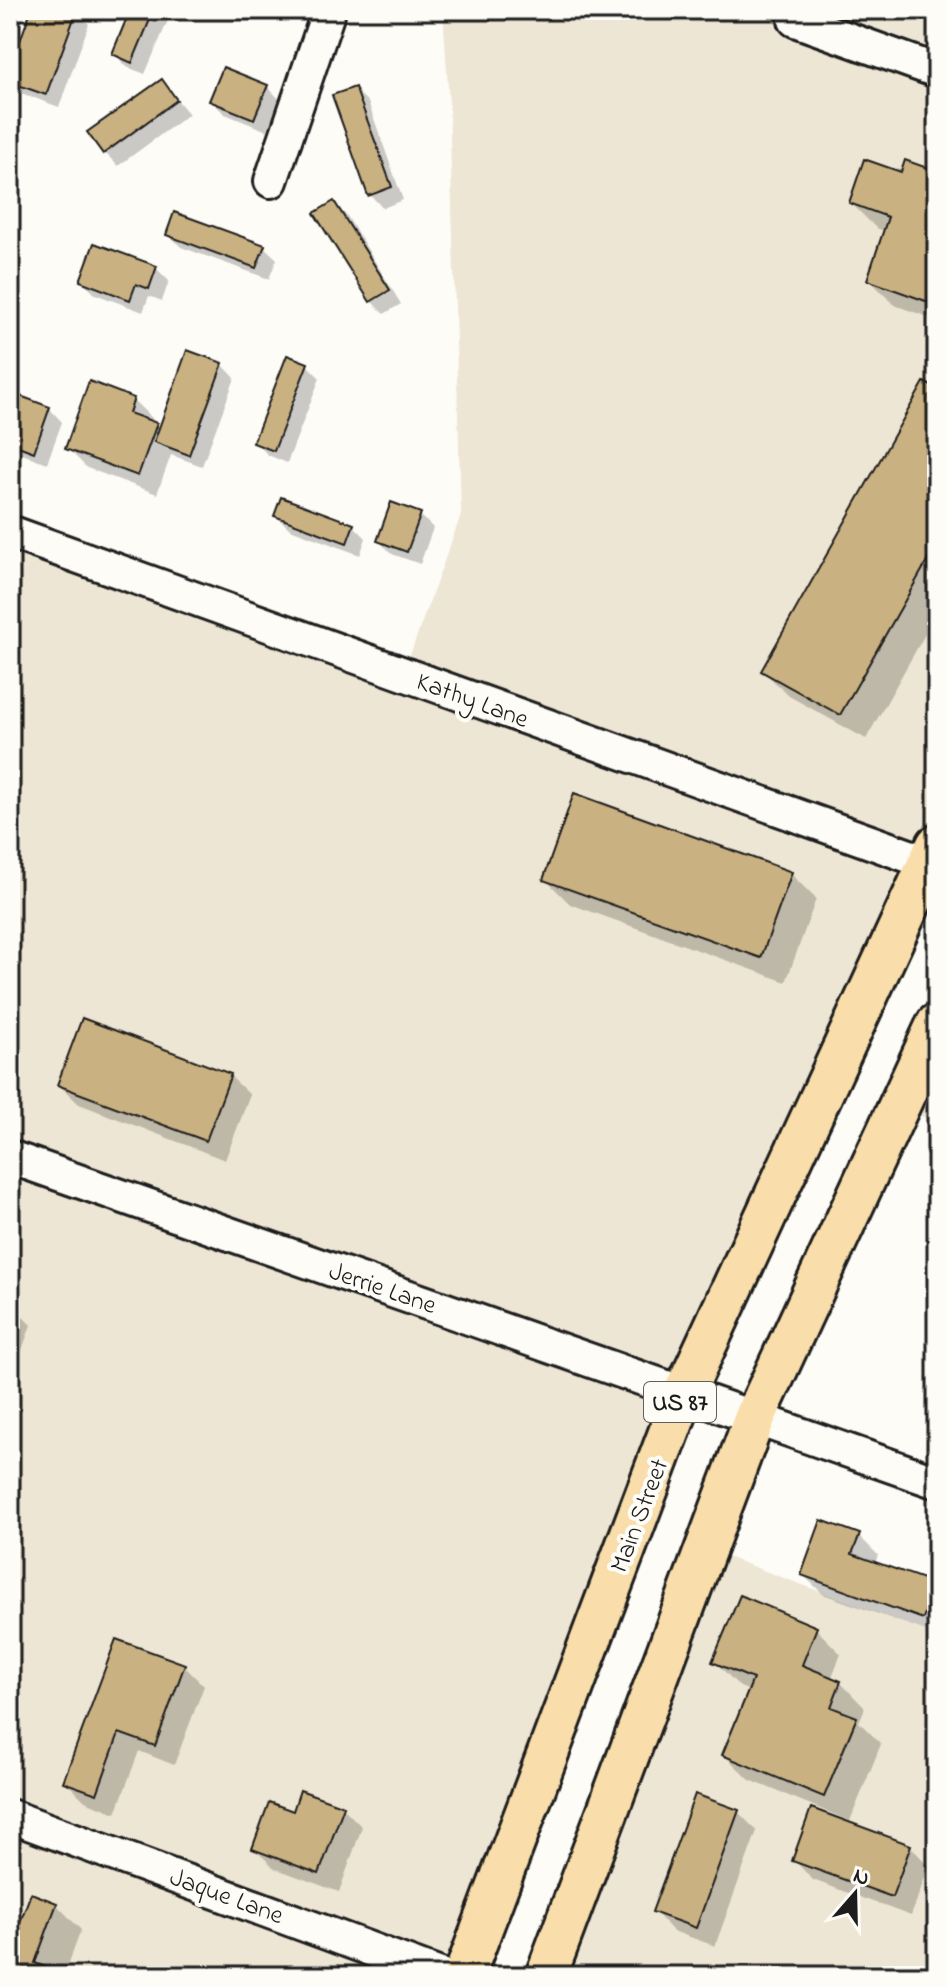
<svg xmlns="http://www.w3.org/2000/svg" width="947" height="1986" viewBox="0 0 947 1986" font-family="'Indie Flower',sans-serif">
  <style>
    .built { fill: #eee6d4 }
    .shadow { fill: #0003 }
    .building { fill: #cab181; stroke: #1c1c1c; stroke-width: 2 }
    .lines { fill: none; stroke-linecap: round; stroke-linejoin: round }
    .minor-casing { stroke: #1c1c1c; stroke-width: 38 }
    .major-casing { stroke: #1c1c1c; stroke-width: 46 }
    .minor { stroke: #fdfcf7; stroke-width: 32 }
    .major { stroke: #f9deab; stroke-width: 40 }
    .labels { text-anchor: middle; stroke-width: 8; stroke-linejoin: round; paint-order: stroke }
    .shield { fill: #fdfcf7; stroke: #605f5e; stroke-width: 2 }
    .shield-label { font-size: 24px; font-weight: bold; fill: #1c1c1c }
    .street-label { font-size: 26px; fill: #1c1c1c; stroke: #fdfcf7 }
  </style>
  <rect width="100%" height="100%" fill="#fdfcf7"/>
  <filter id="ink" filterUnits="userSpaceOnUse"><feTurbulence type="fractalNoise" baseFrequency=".0125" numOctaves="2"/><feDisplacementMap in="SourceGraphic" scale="16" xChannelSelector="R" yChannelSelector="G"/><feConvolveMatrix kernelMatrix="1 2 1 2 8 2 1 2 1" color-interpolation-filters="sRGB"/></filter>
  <g filter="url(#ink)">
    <g class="built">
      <polygon points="443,10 937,10 937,856 684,1393 464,1976 10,1976 10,532 403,674 461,515 449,104"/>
      <polygon points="937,1024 937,1122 898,1108"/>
      <polygon points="706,1549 937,1635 937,1976 546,1976"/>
    </g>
    <g class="shadow">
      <polygon points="34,10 73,10 89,24 59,107 21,93 10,82 10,75"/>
      <polygon points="133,10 172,11 145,74 127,67 114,54"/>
      <polygon points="161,81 189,114 118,166 105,153"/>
      <polygon points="267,86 280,100 267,131 225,114 211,101"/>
      <polygon points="354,89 368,102 403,200 383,208 370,195"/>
      <polygon points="932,171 937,177 937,320 894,305 869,279 885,231 876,228 851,203 902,174"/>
      <polygon points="334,203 347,216 401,304 384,314 371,301"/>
      <polygon points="168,234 263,246 277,259 269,279 181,247"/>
      <polygon points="156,268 169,281 162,301 149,296 143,312 95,294 82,281"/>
      <polygon points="222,364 235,378 202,466 171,455 157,494 87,468 67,448 133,400 153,419 151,423 160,429"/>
      <polygon points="307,365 320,378 287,463 268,455 255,442"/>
      <polygon points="937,392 937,613 866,739 789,696 763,671"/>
      <polygon points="49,408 62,422 47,463 14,451 10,447 10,413"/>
      <polygon points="420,515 433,528 420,564 392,554 379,541"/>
      <polygon points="276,516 353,525 366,538 360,555 290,529"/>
      <polygon points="791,874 816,899 786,982 570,904 545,879"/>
      <polygon points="230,1076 250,1095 225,1160 79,1104 59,1085"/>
      <polygon points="10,1254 14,1259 10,1271"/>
      <polygon points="10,1304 31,1325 10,1383"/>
      <polygon points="10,1413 16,1419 10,1435"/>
      <polygon points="859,1536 878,1555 875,1564 937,1588 937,1635 823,1594 803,1575"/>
      <polygon points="816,1629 841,1654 831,1679 840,1682 865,1708 859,1722 881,1744 850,1821 750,1780 724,1755 750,1691 740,1687 715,1662"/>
      <polygon points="184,1666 204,1686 174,1765 139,1751 116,1813 85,1801 65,1781"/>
      <polygon points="343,1808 362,1827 339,1892 274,1868 255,1849 294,1813"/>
      <polygon points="737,1811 757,1831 715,1946 673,1931 654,1911"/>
      <polygon points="910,1846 929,1866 911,1916 813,1880 794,1860"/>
      <polygon points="56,1904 81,1930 64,1976 10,1976 10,1955"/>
    </g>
    <g class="building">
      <polygon points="31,10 77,10 46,95 10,82 10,69"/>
      <polygon points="130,10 154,10 132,63 112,54"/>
      <polygon points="223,67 268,85 254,119 209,101"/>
      <polygon points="162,79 177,100 103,154 87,132"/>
      <polygon points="355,87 392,187 368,196 332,95"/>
      <polygon points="864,159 901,172 905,160 933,170 928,183 937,186 937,305 867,280 888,217 849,203"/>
      <polygon points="334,201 390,290 370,302 314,213"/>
      <polygon points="174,212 265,245 256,268 166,235"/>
      <polygon points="94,243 157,266 149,289 136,284 130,300 80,281"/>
      <polygon points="187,350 223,363 189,455 154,442"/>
      <polygon points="287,355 308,363 274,451 253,443"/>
      <polygon points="89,381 134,398 129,413 157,423 138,476 65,449"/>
      <polygon points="924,382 937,389 937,544 840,715 761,671"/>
      <polygon points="15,394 50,407 34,452 10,443 10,407"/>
      <polygon points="281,497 354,524 347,543 274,516"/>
      <polygon points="391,502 421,513 407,552 377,541"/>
      <polygon points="574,793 792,872 761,958 543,880"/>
      <polygon points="82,1018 231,1074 206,1141 57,1085"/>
      <polygon points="937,1255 937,1281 928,1278"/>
      <polygon points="821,1520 860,1534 852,1554 935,1583 923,1619 801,1575"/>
      <polygon points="740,1595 817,1627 802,1665 841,1681 831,1707 857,1717 824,1797 722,1755 753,1679 712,1662"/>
      <polygon points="116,1639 185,1664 155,1746 119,1733 97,1794 63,1782"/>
      <polygon points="300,1790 344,1806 319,1874 252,1849 269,1802 293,1811"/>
      <polygon points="695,1794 739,1810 696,1928 652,1912"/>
      <polygon points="811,1808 911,1845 892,1897 792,1861"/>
      <polygon points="31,1893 57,1903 35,1963 68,1976 10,1976 10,1949"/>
    </g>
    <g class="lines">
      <g class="minor-casing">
        <g id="minor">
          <polyline points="795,20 937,71"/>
          <polyline points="271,181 329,10"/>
          <polyline points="10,532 937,866"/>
          <polyline points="10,1157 937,1482"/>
          <polyline points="10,1816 443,1976"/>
        </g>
      </g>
      <g class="major-casing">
        <g id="major">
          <polyline points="464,1976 684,1393 937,845"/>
          <polyline points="546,1976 755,1417 937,1024"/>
        </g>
      </g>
      <use href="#minor" class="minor"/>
      <use href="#major" class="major"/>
    </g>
  </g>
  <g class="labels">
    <rect class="shield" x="644" y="1382" width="72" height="40" rx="6"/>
    <g class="shield-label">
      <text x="680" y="1410">US 87</text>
    </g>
    <g class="street-label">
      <text transform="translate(473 699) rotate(20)" y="9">Kathy Lane</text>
      <text transform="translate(383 1287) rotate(19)" y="9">Jerrie Lane</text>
      <text transform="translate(638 1515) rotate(-69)" y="9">Main Street</text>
      <text transform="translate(227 1895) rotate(20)" y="9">Jaque Lane</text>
    </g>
  </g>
  <rect width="947" height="1986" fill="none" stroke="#fdfcf7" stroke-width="40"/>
  <rect x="20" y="20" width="907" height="1946" fill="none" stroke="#1c1c1c" stroke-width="3" filter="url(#ink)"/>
  <g transform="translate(855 1894) rotate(20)" stroke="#fdfcf7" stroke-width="6" paint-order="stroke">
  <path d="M0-6L14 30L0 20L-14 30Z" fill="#1c1c1c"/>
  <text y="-12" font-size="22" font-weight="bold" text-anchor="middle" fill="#1c1c1c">N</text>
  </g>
</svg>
